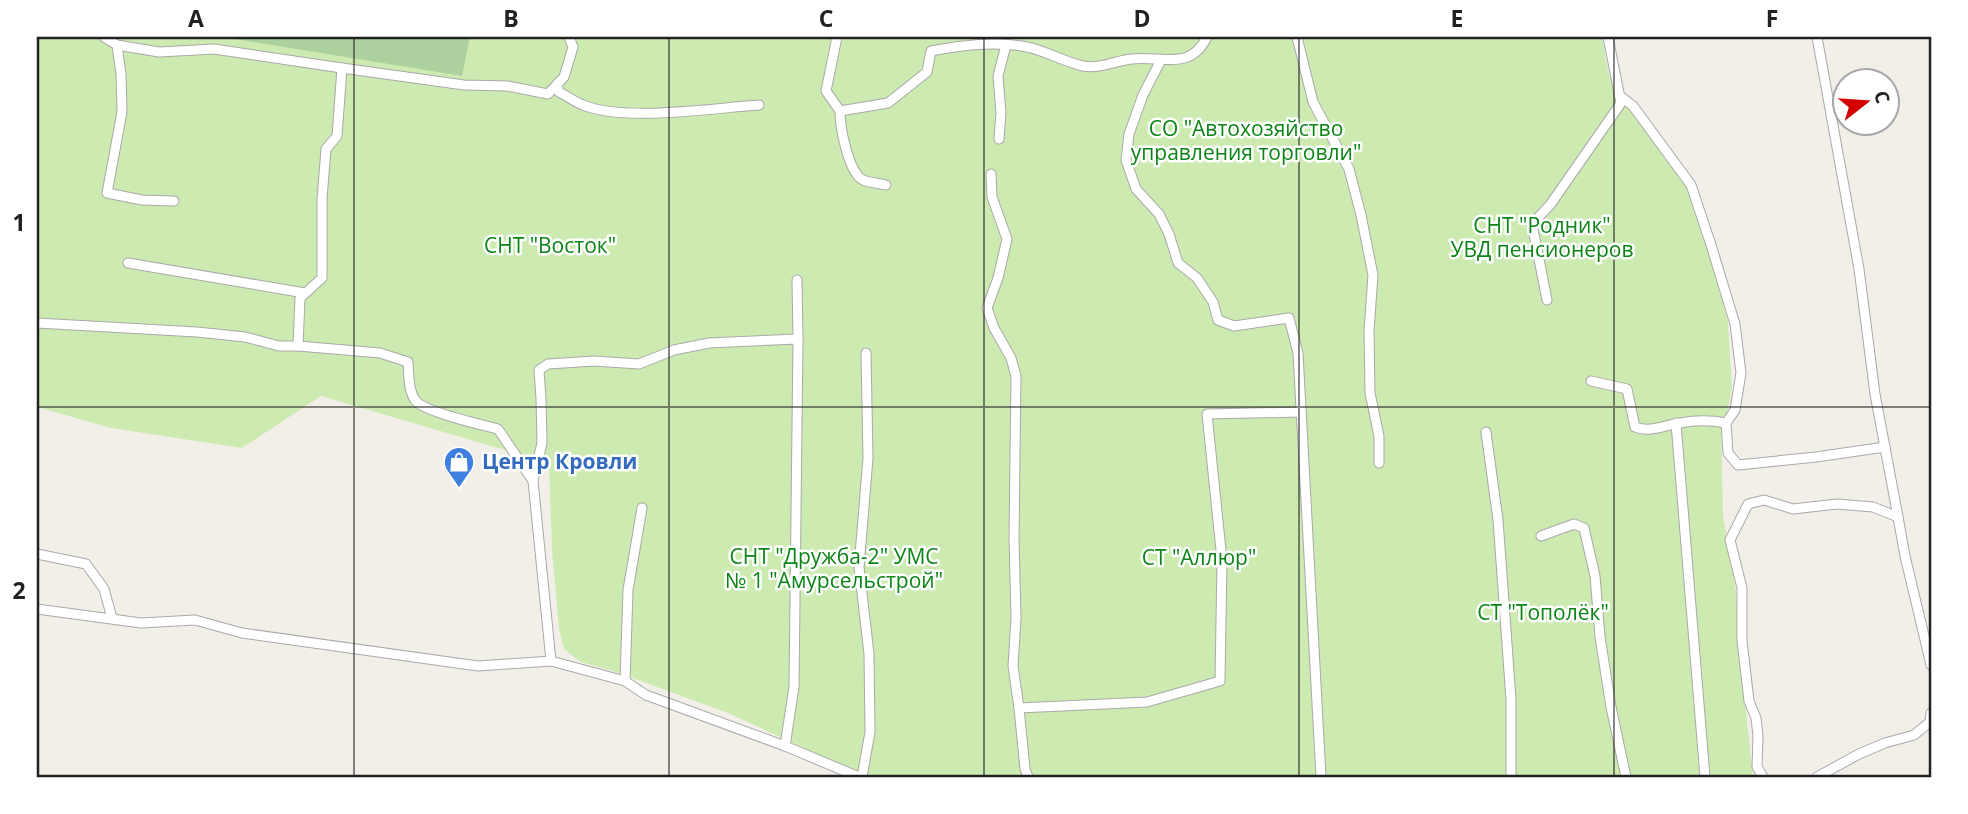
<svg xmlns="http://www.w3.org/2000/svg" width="1968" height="814" viewBox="0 0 1968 814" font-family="'Open Sans',sans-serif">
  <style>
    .grass { fill: #cdebb0 }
    .forest { fill: #add19e }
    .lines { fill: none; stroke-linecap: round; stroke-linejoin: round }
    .street-casing { stroke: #a9a9a9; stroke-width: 11 }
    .street { stroke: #fff; stroke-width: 9 }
    .grid { fill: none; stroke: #222; stroke-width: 2; stroke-opacity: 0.55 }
    .labels { text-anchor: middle; stroke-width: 5; stroke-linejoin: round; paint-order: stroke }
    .park-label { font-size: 21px; fill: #0c8416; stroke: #fff }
    .shop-label { font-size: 21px; font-weight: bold; fill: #366cbe; stroke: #fff; text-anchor: start }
    .neatline { fill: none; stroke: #222; stroke-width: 2.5 }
    .grid-label { font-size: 23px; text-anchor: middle; font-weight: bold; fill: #222 }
  </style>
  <rect width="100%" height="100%" fill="#f2efe9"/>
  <polygon class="grass" points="52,37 1602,37 1609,75 1628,108 1686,185 1713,267 1728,322 1732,388 1727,413 1721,424 1723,515 1736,592 1739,646 1753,777 867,777 728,713 619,673 581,662 564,649 559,628 552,550 549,463 321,396 242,448 111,428 37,407 37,39"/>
  <polygon class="forest" points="223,37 470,37 462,76"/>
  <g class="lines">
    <g class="street-casing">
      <g id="street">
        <path d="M104 37 117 45 159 52 214 49 342 68 337 136 326 149 322 199V278L300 298 298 346 380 353 408 362C409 374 408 389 415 400 422 411 482 425 498 429L533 481"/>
        <path d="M837 37 826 91 840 111 888 103 927 72 931 51C963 45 995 41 1027 47 1044 50 1064 62 1083 66 1100 69 1115 61 1131 59 1161 55 1190 72 1207 37"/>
        <polyline points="1297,37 1313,102 1349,169 1361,215 1373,275 1369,331 1370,393 1379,436 1379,463"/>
        <polyline points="1817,37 1859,269 1875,394 1898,517 1905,556 1931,665"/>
        <polyline points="117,45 121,74 122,112 107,193 142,200 174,201"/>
        <polyline points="1161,60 1143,95 1129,134 1126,160 1136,189 1159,214 1169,234 1178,263 1197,278 1213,302 1218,320 1234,326 1289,318 1298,353 1321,777"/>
        <polyline points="342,68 464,85 507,86 548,94 564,77 573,47 569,37"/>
        <path d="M557 84 559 92C567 96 575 102 583 105 624 122 713 108 759 105"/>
        <path d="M840 111C840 127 848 172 863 180 870 183 879 183 886 185"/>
        <polyline points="999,139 1001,113 998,76 1006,45"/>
        <polyline points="991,174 992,197 1007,239 998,278 987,308 994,328 1011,358 1016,376 1014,538 1016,618 1013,666 1019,708 1147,702 1220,681 1222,560 1207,414 1301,412"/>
        <polyline points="128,263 305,293"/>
        <polyline points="1547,300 1532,224 1550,205 1621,103 1608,37"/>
        <polyline points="37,323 197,332 245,337 279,346 298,346"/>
        <path d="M1591 381 1627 389 1635 427C1650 433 1665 425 1680 423 1696 420 1710 420 1726 423L1735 410 1741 373 1735 324 1711 245 1691 185 1633 106 1619 95"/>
        <polyline points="1676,423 1705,777"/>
        <polyline points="1726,423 1728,453 1738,465 1816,457 1885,447"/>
        <polyline points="1486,432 1498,520 1506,630 1511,700 1511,777"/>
        <polyline points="1541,536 1574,524 1584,528 1595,576 1600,637 1611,707 1626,777"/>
        <polyline points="37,554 86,564 104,589 112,618"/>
        <polyline points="37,609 141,623 195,620 242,633 478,666 551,661 625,681 646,695 785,746 859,777"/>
        <polyline points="551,661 533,481 542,443 541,399 539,370 548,364 594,361 639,364 674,350 709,343 798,339"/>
        <polyline points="625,681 628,590 642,508"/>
        <polyline points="1019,708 1025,769 1028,777"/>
        <polyline points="785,746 794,687 798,339 797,280"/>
        <polyline points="862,777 870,732 869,654 859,567 868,458 866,353"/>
        <polyline points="1763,777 1757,767 1758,736 1756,718 1749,701 1742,641 1742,588 1730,540 1748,504 1764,500 1793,509 1837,504 1873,507 1898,517"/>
        <polyline points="1817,777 1859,754 1885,743 1914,735 1930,722 1931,713"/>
      </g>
    </g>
    <use href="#street" class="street"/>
  </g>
  <path class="grid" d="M354 37V777M669 37V777M984 37V777M1299 37V777M1614 37V777M37 407H1931"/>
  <defs>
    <g id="shop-pin" transform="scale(1.575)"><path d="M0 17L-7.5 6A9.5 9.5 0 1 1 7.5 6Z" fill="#3f7fe0" stroke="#fff"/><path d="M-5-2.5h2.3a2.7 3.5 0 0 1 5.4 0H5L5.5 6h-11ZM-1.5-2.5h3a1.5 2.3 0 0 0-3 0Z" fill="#fff"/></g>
  </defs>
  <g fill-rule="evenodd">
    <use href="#shop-pin" x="459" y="462"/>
  </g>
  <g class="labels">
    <g class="park-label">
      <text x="1246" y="136">СО "Автохозяйство<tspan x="1246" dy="24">управления торговли"</tspan></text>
      <text x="1542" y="233">СНТ "Родник"<tspan x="1542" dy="24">УВД пенсионеров</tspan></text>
      <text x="550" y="253">СНТ "Восток"</text>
      <text x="834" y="564">СНТ "Дружба-2" УМС<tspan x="834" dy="24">№ 1 "Амурсельстрой"</tspan></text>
      <text x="1199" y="565">СТ "Аллюр"</text>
      <text x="1543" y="620">СТ "Тополёк"</text>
    </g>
    <g class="shop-label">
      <text x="482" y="469">Центр Кровли</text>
    </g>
  </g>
  <rect width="1968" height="814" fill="none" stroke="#ffffff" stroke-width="77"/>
  <g transform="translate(1866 102) rotate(73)"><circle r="33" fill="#ffffff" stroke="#a7a7a7" stroke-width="2"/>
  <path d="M0-5L12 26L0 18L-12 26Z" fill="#d40000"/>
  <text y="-10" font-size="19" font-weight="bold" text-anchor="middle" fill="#222222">С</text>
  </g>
  <rect x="38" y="38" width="1892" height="738" class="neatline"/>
  <g class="grid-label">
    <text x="196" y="27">A</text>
    <text x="511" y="27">B</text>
    <text x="826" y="27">C</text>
    <text x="1142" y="27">D</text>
    <text x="1457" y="27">E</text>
    <text x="1772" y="27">F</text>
    <text x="19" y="231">1</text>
    <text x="19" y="599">2</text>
  </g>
</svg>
